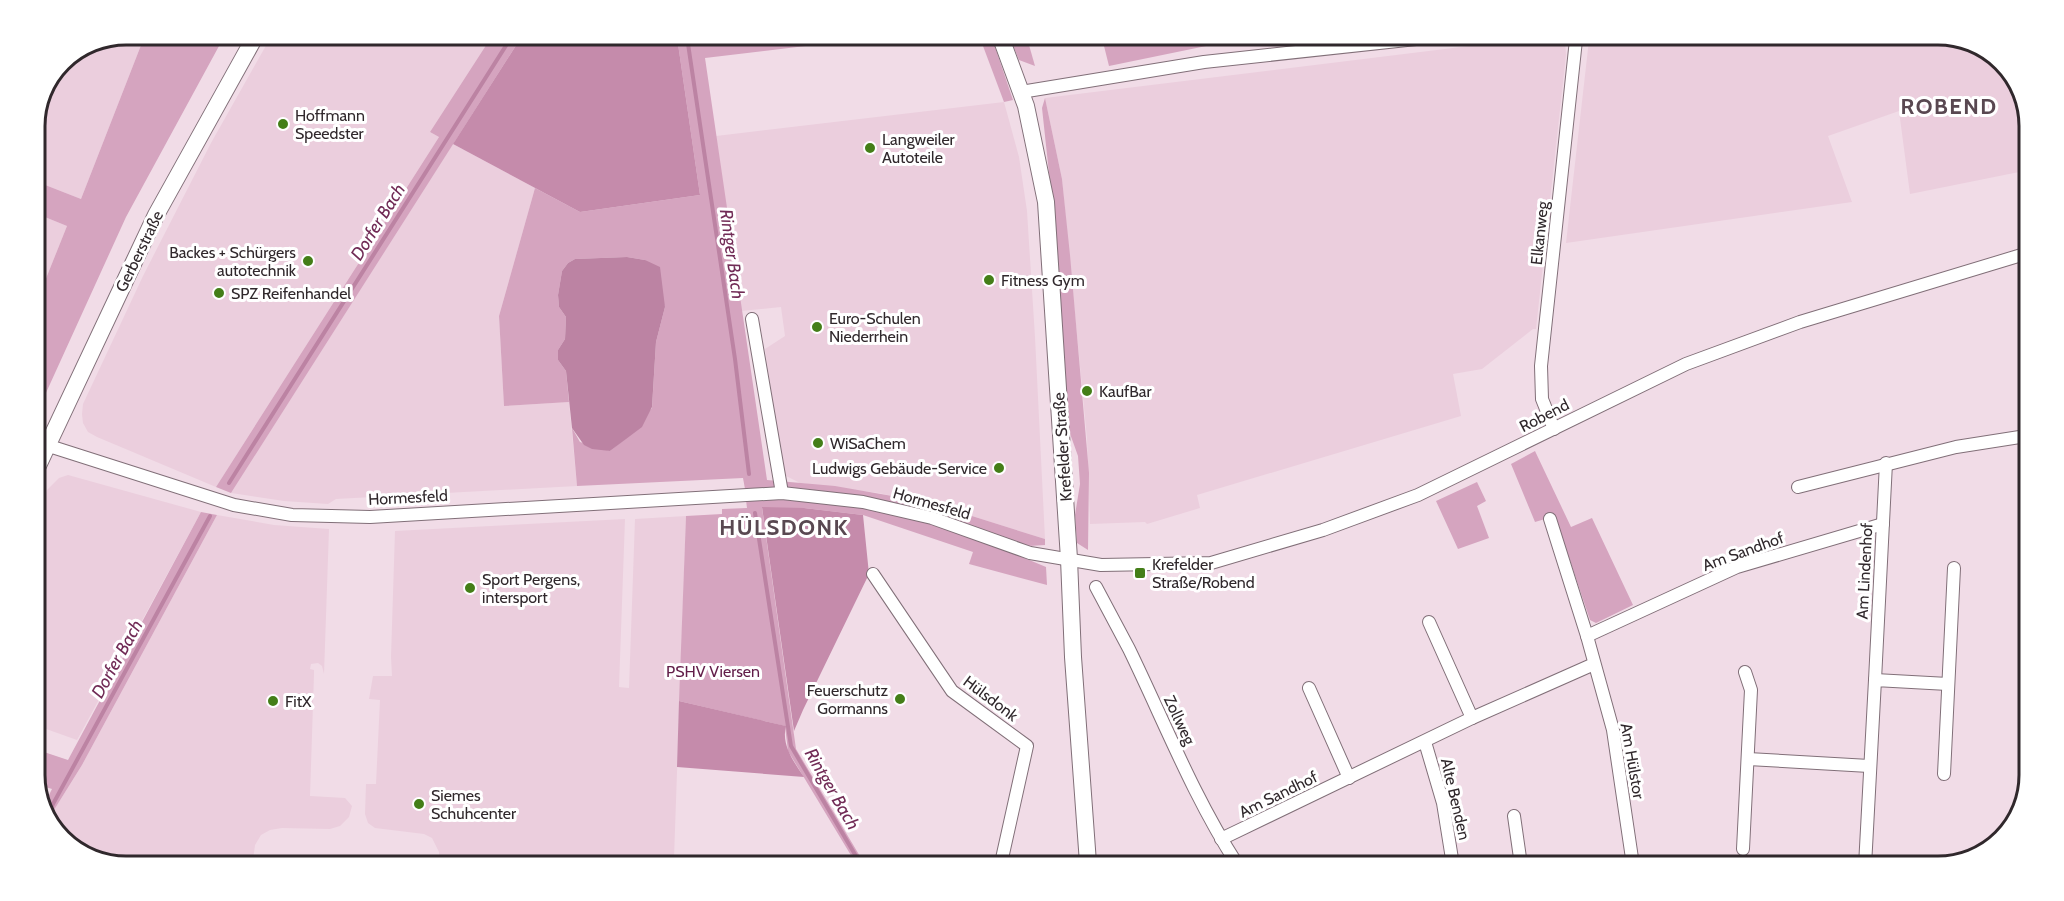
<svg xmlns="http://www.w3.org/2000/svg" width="2064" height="901" viewBox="0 0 2064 901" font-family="Cabin,sans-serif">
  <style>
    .built { fill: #ebcedd }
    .green { fill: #d5a4bf }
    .forest { fill: #c58bab }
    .water { fill: #bc83a3 }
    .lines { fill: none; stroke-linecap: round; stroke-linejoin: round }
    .stream { stroke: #bc83a3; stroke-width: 4 }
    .street-casing { stroke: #816f78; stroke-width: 14 }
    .secondary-casing { stroke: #816f78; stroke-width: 18 }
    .street { stroke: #fff; stroke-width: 12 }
    .secondary { stroke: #fff; stroke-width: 16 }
    .poi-dot { fill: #447e18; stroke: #fff; stroke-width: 2 }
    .labels { text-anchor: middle; stroke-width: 6; stroke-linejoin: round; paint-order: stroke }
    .poi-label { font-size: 16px; fill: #30282c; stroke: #fff; text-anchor: start }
    .street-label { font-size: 16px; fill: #30282c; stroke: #fff }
    .park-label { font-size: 16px; fill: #621d49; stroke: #fff }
    .water-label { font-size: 18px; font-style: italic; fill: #712b56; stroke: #fff }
    .district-label { font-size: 22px; font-weight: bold; letter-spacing: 1.5px; fill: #594851; stroke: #fff }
    .rim { fill: none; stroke: #30282c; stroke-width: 3 }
  </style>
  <rect width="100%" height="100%" fill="#f1dce7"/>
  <g class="built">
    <polygon points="126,35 145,35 81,199 35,181 35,120 62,61"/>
    <polygon points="272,35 492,36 430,132 439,137 216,487 97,437 88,432 83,423 82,414 83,404 143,276 211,143"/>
    <polygon points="1518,40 1565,40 1566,55 1536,329 1533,329 1482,369 1453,374 1461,416 1197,495 1200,508 1147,524 1145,522 1090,524 1087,439 1062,179 1045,98"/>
    <polygon points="1589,40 1973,41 2011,71 2029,120 2029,170 1910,194 1899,111 1828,136 1852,202 1566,243"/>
    <polygon points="1004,102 1019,157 1027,211 1035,337 1045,539 956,511 879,493 800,483 786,476 782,467 765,349 785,336 781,307 741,311 716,136"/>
    <polygon points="453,144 535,188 499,316 504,406 569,402 577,486 336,499 328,504 284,501 231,493"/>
    <polygon points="35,213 67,226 35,306"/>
    <polygon points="68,475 201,512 77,740 35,725 35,520 47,490 59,478"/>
    <polygon points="217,515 274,525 329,529 324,674 322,666 318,663 311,664 310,669 314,670 314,674 310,796 345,798 352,806 349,817 340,826 330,829 282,828 270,830 261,835 255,845 253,860 91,860 53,830 49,818 82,765"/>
    <polygon points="686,516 674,858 690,862 439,861 439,852 432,838 424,834 375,828 368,823 365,814 366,784 376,784 380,700 369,699 373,676 392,676 391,657 395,531 625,519 619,687 629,688 635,519"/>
  </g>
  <g class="green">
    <polygon points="145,35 225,35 126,217 35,417 35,306 67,226 35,213 35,181 81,199"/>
    <polygon points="492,36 522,36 231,493 216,487 439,137 430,132"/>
    <polygon points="677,37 880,37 705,58 767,480 835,486 898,497 899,495 956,511 1045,539 1045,545 1029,546 911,506 850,494 787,487 745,489 743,478 577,486 572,428 580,442 610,451 625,439 652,408 656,342 665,307 645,260 627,257 575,259 568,263 562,271 558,295 559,307 566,317 565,339 558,350 558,360 566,371 569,402 504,406 499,316 535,188 580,212 700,195"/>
    <polygon points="980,38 992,38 1013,100 1004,102"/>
    <polygon points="1010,38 1027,38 1035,66 1019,60"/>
    <polygon points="1102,38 1261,39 1211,45 1109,66"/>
    <polygon points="1045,98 1062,179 1070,255 1089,473 1088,550 1077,543 1075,515 1080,484 1078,456 1068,428 1056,238 1042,108"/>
    <polygon points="1535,451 1571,527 1592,518 1633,605 1596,623 1590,620 1555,516 1535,522 1511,464"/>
    <polygon points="1477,482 1486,501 1477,506 1489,538 1458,549 1436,501"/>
    <path d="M746 500C782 499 836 501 871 508 931 521 990 544 1046 567L1047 585 969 564 973 552 863 515 804 508H762L796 749 864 863 855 862 788 751 785 726 679 701 686 516 722 514V509L747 508Z"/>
    <polygon points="201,512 217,515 82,765 49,818 44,805 52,789 36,784 35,749 68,760"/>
  </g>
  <g class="forest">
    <polygon points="522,36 677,37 700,195 580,212 453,144"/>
    <polygon points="762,507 804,508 863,515 869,574 803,710 794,731"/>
    <path d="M679 701 786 726C781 745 794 762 804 777L677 767Z"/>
  </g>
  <polygon class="water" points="627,257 645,260 660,267 665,307 656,342 652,407 642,427 610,451 592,449 584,445 572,428 566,371 558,360 558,350 565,339 566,317 559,307 558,295 562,271 568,263 575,259"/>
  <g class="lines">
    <g class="stream">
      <polyline points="687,37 735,359 749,474"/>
      <polyline points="229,483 512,36"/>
      <polyline points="755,513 791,746 860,863"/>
      <polyline points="47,815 210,516"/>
    </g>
    <g class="street-casing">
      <g id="street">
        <polyline points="1021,92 1204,62 1416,39"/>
        <polyline points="752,319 782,493"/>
        <polyline points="1554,429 1542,399 1541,366 1576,40"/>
        <polyline points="46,445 234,505 292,515 370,517 782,493 863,502 932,518 1030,553 1101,565 1211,563 1323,530 1418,495 1686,364 1800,322 2028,253"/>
        <polyline points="1798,487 1956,447 2026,436"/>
        <polyline points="1550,519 1587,636 1613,730 1633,865"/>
        <polyline points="873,574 952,691 1027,746 1001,863"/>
        <path d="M1096 587C1107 608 1118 628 1129 649 1164 721 1193 796 1237 864"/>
        <polyline points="1429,622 1472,718"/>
        <polyline points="1587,636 1737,567 1883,524"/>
        <polyline points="1875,680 1886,463"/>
        <polyline points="1309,688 1349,778"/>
        <polyline points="1425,742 1443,803 1453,865"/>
        <polyline points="1748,759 1869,766"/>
        <polyline points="1944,774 1954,568"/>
        <polyline points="1514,816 1521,865"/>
        <polyline points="1221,839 1472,718 1594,664"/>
        <polyline points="1743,849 1751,690 1745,672"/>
        <polyline points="1865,866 1875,680 1948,684"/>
      </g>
    </g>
    <g class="secondary-casing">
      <g id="secondary">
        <polyline points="1001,38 1026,106 1046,202 1069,559 1073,657 1088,863"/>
        <polyline points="35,472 156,215 256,35"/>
      </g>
    </g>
    <use href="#street" class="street"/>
    <use href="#secondary" class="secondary"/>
  </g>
  <g class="poi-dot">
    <circle cx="283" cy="124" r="6"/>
    <circle cx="870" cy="148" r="6"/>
    <circle cx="308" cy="261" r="6"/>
    <circle cx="989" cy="280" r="6"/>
    <circle cx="219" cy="293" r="6"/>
    <circle cx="817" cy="327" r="6"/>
    <circle cx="1087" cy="391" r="6"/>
    <circle cx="818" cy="443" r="6"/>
    <circle cx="999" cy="468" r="6"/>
    <rect x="1134" y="567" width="12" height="12" rx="3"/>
    <circle cx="470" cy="588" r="6"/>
    <circle cx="900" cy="699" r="6"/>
    <circle cx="273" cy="701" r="6"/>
    <circle cx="419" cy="804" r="6"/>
  </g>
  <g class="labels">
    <g class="poi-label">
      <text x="295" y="121">Hoffmann<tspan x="295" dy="18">Speedster</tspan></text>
      <text x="882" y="145">Langweiler<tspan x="882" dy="18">Autoteile</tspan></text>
      <text x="296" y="258" text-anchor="end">Backes + Schürgers<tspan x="296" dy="18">autotechnik</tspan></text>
      <text x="1001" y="286">Fitness Gym</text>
      <text x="231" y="299">SPZ Reifenhandel</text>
      <text x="829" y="324">Euro-Schulen<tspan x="829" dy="18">Niederrhein</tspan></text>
      <text x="1099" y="397">KaufBar</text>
      <text x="830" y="449">WiSaChem</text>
      <text x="987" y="474" text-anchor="end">Ludwigs Gebäude-Service</text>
      <text x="1152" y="570">Krefelder<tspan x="1152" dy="18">Straße/Robend</tspan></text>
      <text x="482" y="585">Sport Pergens,<tspan x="482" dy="18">intersport</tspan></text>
      <text x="888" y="696" text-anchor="end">Feuerschutz<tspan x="888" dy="18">Gormanns</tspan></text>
      <text x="285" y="707">FitX</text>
      <text x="431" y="801">Siemes<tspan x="431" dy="18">Schuhcenter</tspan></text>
    </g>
    <g class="street-label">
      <text transform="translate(1539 233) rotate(-84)" y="6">Elkanweg</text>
      <text transform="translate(139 251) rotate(-64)" y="6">Gerberstraße</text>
      <text transform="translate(1544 415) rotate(-27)" y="6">Robend</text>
      <text transform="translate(1062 447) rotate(-94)" y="6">Krefelder Straße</text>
      <text transform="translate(408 497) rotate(-3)" y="6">Hormesfeld</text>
      <text transform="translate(932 503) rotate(16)" y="6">Hormesfeld</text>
      <text transform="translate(1743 551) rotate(-20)" y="6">Am Sandhof</text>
      <text transform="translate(1864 571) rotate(-87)" y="6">Am Lindenhof</text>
      <text transform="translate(991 698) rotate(37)" y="6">Hülsdonk</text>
      <text transform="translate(1180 720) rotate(65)" y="6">Zollweg</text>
      <text transform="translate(1633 761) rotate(80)" y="6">Am Hülstor</text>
      <text transform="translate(1278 794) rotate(-26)" y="6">Am Sandhof</text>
      <text transform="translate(1456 799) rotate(77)" y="6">Alte Benden</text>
    </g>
    <g class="park-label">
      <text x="713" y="677">PSHV Viersen</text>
    </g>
    <g class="water-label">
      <text transform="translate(378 222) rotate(-58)" y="6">Dorfer Bach</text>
      <text transform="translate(732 254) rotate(82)" y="6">Rintger Bach</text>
      <text transform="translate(117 659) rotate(-61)" y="6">Dorfer Bach</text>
      <text transform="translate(832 789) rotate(60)" y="6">Rintger Bach</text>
    </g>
    <g class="district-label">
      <text x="1949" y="114">ROBEND</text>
      <text x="784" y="535">HÜLSDONK</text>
    </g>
  </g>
  <path d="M0 0H2064V901H0ZM126 45H1938A81 81 0 0 1 2019 126V775A81 81 0 0 1 1938 856H126A81 81 0 0 1 45 775V126A81 81 0 0 1 126 45Z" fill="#fff" fill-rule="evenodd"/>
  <path class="rim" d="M126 45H1938A81 81 0 0 1 2019 126V775A81 81 0 0 1 1938 856H126A81 81 0 0 1 45 775V126A81 81 0 0 1 126 45Z"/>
</svg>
